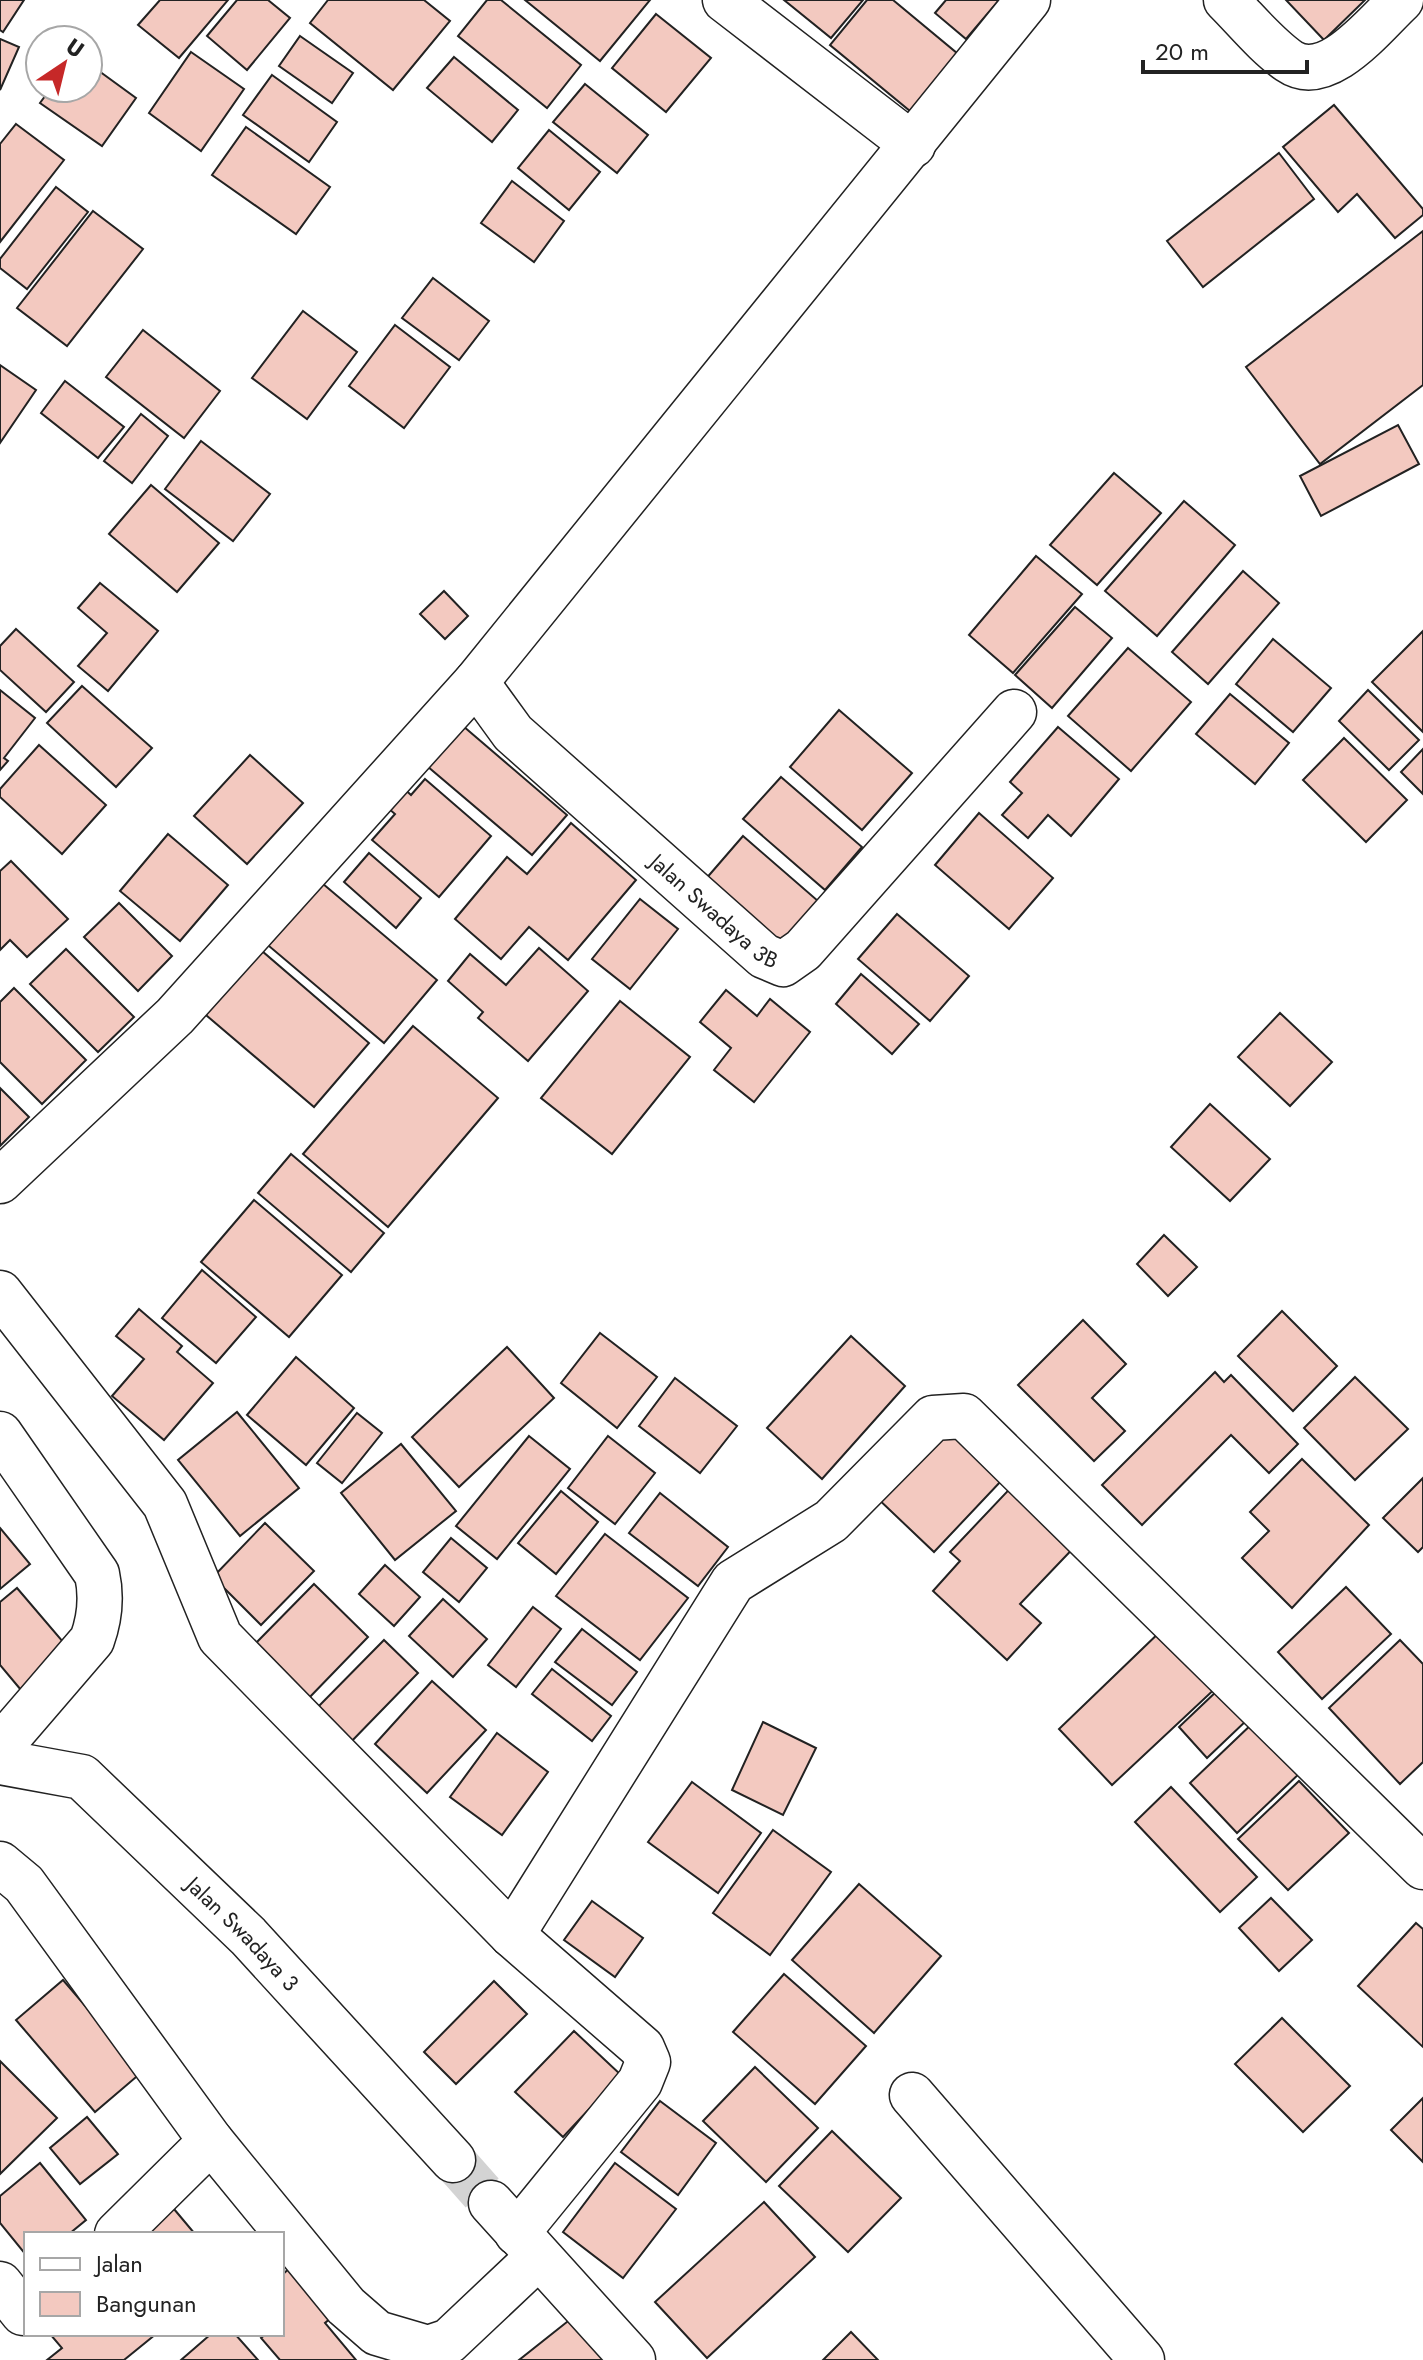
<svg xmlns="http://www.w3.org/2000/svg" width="1423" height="2360" viewBox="0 0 1423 2360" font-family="Jost,sans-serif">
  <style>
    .building { fill: #f3c9c0; stroke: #222; stroke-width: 2 }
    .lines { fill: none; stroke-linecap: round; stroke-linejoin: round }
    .minor-tunnel { stroke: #d3d3d3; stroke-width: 44; stroke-dasharray: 44 22; stroke-linecap: butt }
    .minor-casing { stroke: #222; stroke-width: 47 }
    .minor { stroke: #fff; stroke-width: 44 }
    .labels { text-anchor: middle; stroke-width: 6; stroke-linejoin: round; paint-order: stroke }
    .street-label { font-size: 22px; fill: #222; stroke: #fff }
  </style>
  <rect width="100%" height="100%" fill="#fff"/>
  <g class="building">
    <polygon points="0,0 24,0 3,32 0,30"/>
    <polygon points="160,0 228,0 179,58 138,25"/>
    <polygon points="237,0 268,0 290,18 247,70 207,36"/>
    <polygon points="328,0 424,0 450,21 393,90 310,23"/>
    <polygon points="487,0 501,0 581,65 547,108 458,36"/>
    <polygon points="525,0 650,0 600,61"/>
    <polygon points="784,0 863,0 831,38"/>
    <polygon points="867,0 893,0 958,54 910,111 830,45"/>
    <polygon points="946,0 999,0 966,39 935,13"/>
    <polygon points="1286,0 1365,0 1324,40"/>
    <polygon points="656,14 711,58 666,112 612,68"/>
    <polygon points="300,36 353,73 332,103 279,66"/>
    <polygon points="0,39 19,47 0,90"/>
    <polygon points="191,52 244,89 201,151 149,113"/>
    <polygon points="454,57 518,110 492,142 427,88"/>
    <polygon points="88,63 136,98 102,146 40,103 51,88 88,88"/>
    <polygon points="272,75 337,122 309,162 243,115"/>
    <polygon points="585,84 648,135 617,173 553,122"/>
    <polygon points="1334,105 1423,209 1423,215 1395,238 1357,194 1338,212 1283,147"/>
    <polygon points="16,124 64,160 0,242 0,144"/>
    <polygon points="246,127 330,187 296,234 212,175"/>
    <polygon points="549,130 600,172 569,210 518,168"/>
    <polygon points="1279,153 1314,199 1203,287 1167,241"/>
    <polygon points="512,181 564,221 534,262 481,223"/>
    <polygon points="56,187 88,212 27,289 0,268 0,259"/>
    <polygon points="93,211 143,249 67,346 17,308"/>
    <polygon points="1423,231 1423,385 1320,464 1246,367"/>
    <polygon points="433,278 489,321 459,360 402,318"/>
    <polygon points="303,311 357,352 307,419 252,378"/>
    <polygon points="395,325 450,367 404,428 349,386"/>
    <polygon points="143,330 220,391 184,438 106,377"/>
    <polygon points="0,365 36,390 0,443"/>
    <polygon points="65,381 124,427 98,458 41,413"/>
    <polygon points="141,414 168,436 132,483 104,461"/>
    <polygon points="1398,425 1419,464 1321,516 1300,476"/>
    <polygon points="201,441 270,494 233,541 165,489"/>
    <polygon points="1114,473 1161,513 1097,585 1050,545"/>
    <polygon points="151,485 219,543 177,592 109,534"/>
    <polygon points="1184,501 1235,545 1157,636 1105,591"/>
    <polygon points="1036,556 1082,594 1013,673 969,635"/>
    <polygon points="1243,571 1279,603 1208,684 1172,652"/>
    <polygon points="100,583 158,631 108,691 78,666 107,633 78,608"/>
    <polygon points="444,591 468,616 445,639 420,614"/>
    <polygon points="1075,607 1112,638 1052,708 1015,675"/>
    <polygon points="16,629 74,682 46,712 0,670 0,646"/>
    <polygon points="1423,631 1423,732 1372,682"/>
    <polygon points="1273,639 1331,688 1293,732 1236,684"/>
    <polygon points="1128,648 1191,702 1131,771 1068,716"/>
    <polygon points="82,686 152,748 116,787 47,723"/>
    <polygon points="0,690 35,718 4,758 8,761 0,770"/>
    <polygon points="1368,690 1419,740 1389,770 1339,721"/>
    <polygon points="1230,694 1289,743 1255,784 1196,734"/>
    <polygon points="839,710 912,773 862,830 790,767"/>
    <polygon points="449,714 567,815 532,855 414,755"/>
    <polygon points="1058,727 1119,779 1071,836 1048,815 1028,838 1002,815 1022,793 1010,782"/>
    <polygon points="1344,738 1407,800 1366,842 1303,780"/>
    <polygon points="39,745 106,805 62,854 0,797 0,789"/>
    <polygon points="1423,749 1423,794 1401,772"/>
    <polygon points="250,755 303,803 247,864 194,816"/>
    <polygon points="781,777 862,847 825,890 743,819"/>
    <polygon points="425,779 491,836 439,897 372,840 395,814 381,802 398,783 411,795"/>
    <polygon points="979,813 1053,878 1009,929 935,865"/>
    <polygon points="571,823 636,880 568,960 529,927 501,959 455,919 507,857 527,874"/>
    <polygon points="168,834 228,885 180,941 120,891"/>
    <polygon points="743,836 818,901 773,953 698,888"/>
    <polygon points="369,853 421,898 396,928 344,882"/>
    <polygon points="11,861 68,919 27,957 10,940 0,950 0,871"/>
    <polygon points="316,878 437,980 384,1043 263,941"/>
    <polygon points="640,899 678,929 630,989 592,959"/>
    <polygon points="119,903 172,956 138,991 84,937"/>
    <polygon points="897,914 969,976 930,1021 858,959"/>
    <polygon points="248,939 369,1043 314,1107 193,1004"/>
    <polygon points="539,948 588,991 528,1061 478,1018 483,1012 448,981 470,954 506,985"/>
    <polygon points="66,949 134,1017 98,1052 30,984"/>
    <polygon points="861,974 919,1024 892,1054 836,1004"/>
    <polygon points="14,988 86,1060 42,1104 0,1062 0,1002"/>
    <polygon points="726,990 757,1016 770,999 810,1032 754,1102 714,1070 731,1048 700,1022"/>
    <polygon points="620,1001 690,1057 612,1154 541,1098"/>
    <polygon points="1280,1013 1332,1062 1290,1106 1238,1057"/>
    <polygon points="413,1026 498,1098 388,1227 303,1154"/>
    <polygon points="0,1088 29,1117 0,1146"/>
    <polygon points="1210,1104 1270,1159 1230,1201 1171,1147"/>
    <polygon points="291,1154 384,1233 351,1272 258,1193"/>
    <polygon points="254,1200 342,1275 289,1337 201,1262"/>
    <polygon points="1164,1235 1197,1267 1168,1296 1137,1264"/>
    <polygon points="202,1270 256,1317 216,1363 162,1318"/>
    <polygon points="139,1309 182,1346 177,1352 213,1383 164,1440 112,1396 144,1359 116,1336"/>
    <polygon points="1282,1311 1337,1366 1293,1411 1238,1356"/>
    <polygon points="1083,1320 1126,1364 1092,1398 1125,1431 1094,1461 1018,1385"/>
    <polygon points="600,1333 657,1377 617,1428 561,1383"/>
    <polygon points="851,1336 905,1386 822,1479 767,1428"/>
    <polygon points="507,1347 554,1398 459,1487 412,1437"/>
    <polygon points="296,1357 354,1408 306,1465 247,1415"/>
    <polygon points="1215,1372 1224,1382 1231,1375 1298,1444 1269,1473 1231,1435 1142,1525 1102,1485"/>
    <polygon points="1355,1377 1408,1429 1355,1480 1304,1428"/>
    <polygon points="675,1378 737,1426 700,1473 639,1426"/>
    <polygon points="237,1412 299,1488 240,1536 178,1460"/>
    <polygon points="357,1413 382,1433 342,1483 317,1463"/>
    <polygon points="941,1423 1002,1480 934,1552 873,1494"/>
    <polygon points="529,1436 570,1469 497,1559 456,1526"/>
    <polygon points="608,1436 655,1473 615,1524 568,1488"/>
    <polygon points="401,1444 456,1511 395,1560 341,1493"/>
    <polygon points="1302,1459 1369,1525 1292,1608 1242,1558 1269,1531 1250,1512"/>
    <polygon points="1020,1478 1083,1538 1020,1604 1041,1623 1007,1660 933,1591 960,1561 950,1552"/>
    <polygon points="1423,1478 1423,1547 1418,1552 1383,1518"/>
    <polygon points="561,1491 598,1522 556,1574 518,1543"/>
    <polygon points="660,1493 728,1547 698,1586 629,1533"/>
    <polygon points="265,1523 314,1571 261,1625 213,1577"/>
    <polygon points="0,1528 30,1564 0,1589"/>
    <polygon points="605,1534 688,1598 640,1660 556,1596"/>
    <polygon points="451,1538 487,1568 459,1602 423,1572"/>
    <polygon points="385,1565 420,1597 394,1626 359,1594"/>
    <polygon points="314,1584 368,1637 306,1701 251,1648"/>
    <polygon points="1346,1587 1391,1634 1322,1699 1278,1652"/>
    <polygon points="17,1588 70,1650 21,1690 0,1665 0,1602"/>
    <polygon points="443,1599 487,1639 453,1677 409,1636"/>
    <polygon points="533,1607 561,1629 516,1687 488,1665"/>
    <polygon points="1165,1627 1220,1684 1112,1785 1059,1729"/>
    <polygon points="582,1629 637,1672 612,1705 555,1662"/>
    <polygon points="384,1640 418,1673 346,1747 312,1713"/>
    <polygon points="1400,1640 1423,1664 1423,1762 1400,1784 1329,1708"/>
    <polygon points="552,1669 611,1716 592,1741 532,1694"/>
    <polygon points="432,1681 486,1730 427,1793 375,1744"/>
    <polygon points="1219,1689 1248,1719 1207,1758 1179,1727"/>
    <polygon points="1255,1721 1303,1770 1237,1833 1190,1783"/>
    <polygon points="763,1722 816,1748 783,1815 732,1790"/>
    <polygon points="497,1733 548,1772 502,1835 450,1797"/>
    <polygon points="1299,1781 1349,1833 1288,1890 1238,1839"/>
    <polygon points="692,1782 761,1833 718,1893 648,1842"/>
    <polygon points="1171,1787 1257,1877 1220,1912 1135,1822"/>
    <polygon points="773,1830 831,1872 770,1955 713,1913"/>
    <polygon points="859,1884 941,1956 874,2033 792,1960"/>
    <polygon points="1271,1898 1312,1940 1279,1971 1239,1928"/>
    <polygon points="592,1901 643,1938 615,1977 564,1940"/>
    <polygon points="1416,1923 1423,1929 1423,2047 1358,1986"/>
    <polygon points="784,1974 866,2046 815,2104 733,2032"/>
    <polygon points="63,1980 142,2072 95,2112 16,2020"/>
    <polygon points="494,1981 527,2014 456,2084 424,2052"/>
    <polygon points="1282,2018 1350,2086 1303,2132 1235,2064"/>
    <polygon points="574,2031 621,2075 563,2137 515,2092"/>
    <polygon points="0,2061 57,2118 0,2174"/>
    <polygon points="755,2067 818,2128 766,2182 703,2121"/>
    <polygon points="1423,2098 1423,2162 1391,2130"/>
    <polygon points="660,2101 716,2143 678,2195 621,2152"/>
    <polygon points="87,2117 118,2154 80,2184 50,2148"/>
    <polygon points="832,2131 901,2198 848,2252 779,2186"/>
    <polygon points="40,2163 86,2220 69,2234 26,2234 26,2255 0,2223 0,2196"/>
    <polygon points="615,2163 676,2209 623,2278 563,2232"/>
    <polygon points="764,2202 815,2257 707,2358 655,2302"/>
    <polygon points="174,2209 195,2234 144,2234"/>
    <polygon points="301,2258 343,2308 325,2323 356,2360 280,2360 261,2338 266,2334 282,2334 282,2275"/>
    <polygon points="582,2310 604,2360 519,2360"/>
    <polygon points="851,2332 878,2360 823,2360"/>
    <polygon points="50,2334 156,2334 124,2360 47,2360 62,2348"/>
    <polygon points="211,2334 235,2334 258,2360 181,2360"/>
  </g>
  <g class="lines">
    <polyline class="minor-tunnel" points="453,2160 491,2203"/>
    <g class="minor-casing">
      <g id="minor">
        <polyline points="725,0 913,145"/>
        <path d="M1226 0C1246 20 1266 45 1289 61 1327 87 1375 24 1401 0"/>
        <path id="s1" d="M476 682 513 733 764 956 783 964 803 950 1014 712"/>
        <polyline points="0,1181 175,1016 476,682 1028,0"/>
        <polyline points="0,1293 165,1504 220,1637 512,1935 642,2048 648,2062 640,2082 517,2233"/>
        <path d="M0 1434 97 1574C102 1597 100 1618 92 1640L0 1747"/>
        <path id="s2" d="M0 1762 82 1777 248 1936 453 2160"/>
        <polyline points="0,1864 24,1884 211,2141 346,2306 377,2333 428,2348 449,2341 538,2257"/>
        <polyline points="512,1935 733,1582 831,1521 933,1418 964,1416 1423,1867"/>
        <polyline points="912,2095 1142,2360"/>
        <polyline points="491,2203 633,2360"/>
        <polyline points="117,2234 211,2141"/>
        <polyline points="0,2284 23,2313"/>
      </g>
    </g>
    <use href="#minor" class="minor"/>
  </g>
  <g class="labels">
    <g class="street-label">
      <text dy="8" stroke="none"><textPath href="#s1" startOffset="332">Jalan Swadaya 3B</textPath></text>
      <text dy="8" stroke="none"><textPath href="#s2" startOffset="308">Jalan Swadaya 3</textPath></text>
    </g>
  </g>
  <rect x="24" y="2232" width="260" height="104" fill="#ffffff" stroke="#a7a7a7" stroke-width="2"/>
  <rect x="40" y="2258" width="40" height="12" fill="#ffffff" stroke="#a7a7a7" stroke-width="2"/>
  <text x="96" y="2272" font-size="24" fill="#222222">Jalan</text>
  <rect x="40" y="2292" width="40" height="24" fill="#f3c9c0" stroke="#a7a7a7" stroke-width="2"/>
  <text x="96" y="2312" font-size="24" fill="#222222">Bangunan</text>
  <g transform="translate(64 64) rotate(35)"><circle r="38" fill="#ffffff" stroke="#a7a7a7" stroke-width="2"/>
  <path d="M0-6L14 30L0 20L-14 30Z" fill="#c62828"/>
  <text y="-12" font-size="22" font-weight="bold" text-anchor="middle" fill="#222222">U</text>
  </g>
  <path d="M1143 60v12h164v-12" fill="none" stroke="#222222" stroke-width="4"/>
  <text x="1155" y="60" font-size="24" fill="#222222" stroke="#ffffff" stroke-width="6" paint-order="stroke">20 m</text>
</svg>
